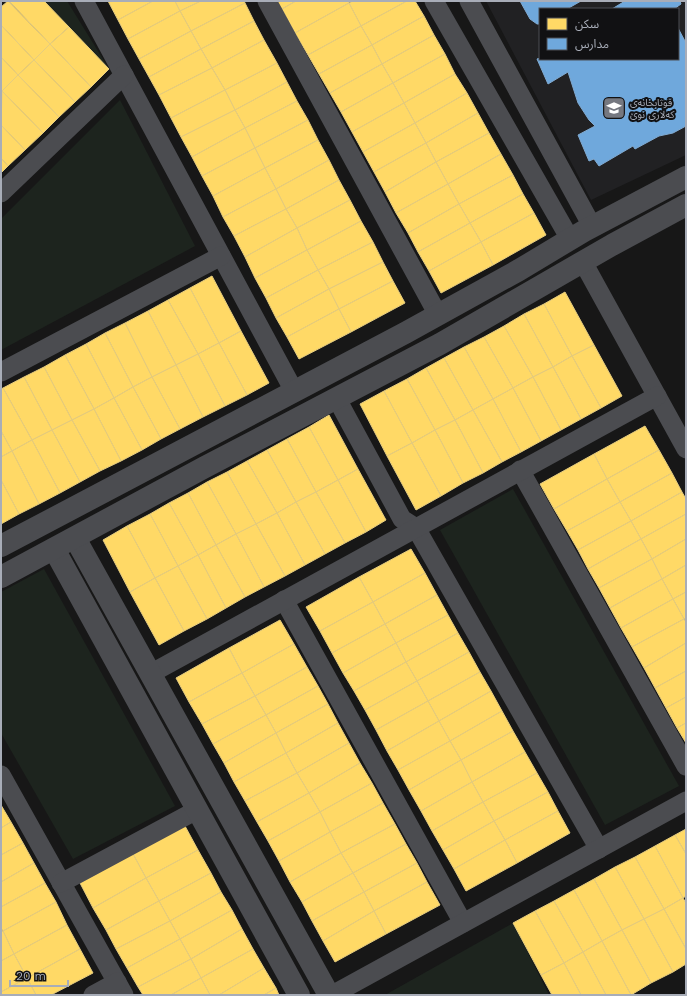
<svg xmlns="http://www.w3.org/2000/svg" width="687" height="996" viewBox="0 0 687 996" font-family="'Work Sans','Noto Sans Arabic',sans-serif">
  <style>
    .built { fill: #212123; fill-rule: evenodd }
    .green { fill: #1d241e }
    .homes { fill: #ffd966; stroke: #e5cc7f }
    .schools { fill: #6fa8dc; stroke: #80aad1 }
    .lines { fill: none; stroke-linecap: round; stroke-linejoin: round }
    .minor { stroke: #4b4c50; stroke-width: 19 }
    .tertiary { stroke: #4b4c50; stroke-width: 22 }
    .labels { text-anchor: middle; stroke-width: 4; stroke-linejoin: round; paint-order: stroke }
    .poi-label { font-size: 10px; fill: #a8adb8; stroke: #111113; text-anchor: start }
  </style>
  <rect width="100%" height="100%" fill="#171717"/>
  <path class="built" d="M486 1H686V155L591 200ZM540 9H678V59H540Z"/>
  <g class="green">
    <polygon points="44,1 67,1 109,69"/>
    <polygon points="120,100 195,246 1,350 1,219"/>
    <polygon points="513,489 679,786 605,825 440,530"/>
    <polygon points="44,569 175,806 73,859 1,733 1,592"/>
    <polygon points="513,923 549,995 385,995"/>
  </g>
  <g class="homes">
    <polygon points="8,1 50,44 34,60 1,25 1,7"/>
    <polygon points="9,1 44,1 69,27 50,44"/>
    <polygon points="108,1 153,1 118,20"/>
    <polygon points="153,1 175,1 180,11 128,39 118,20"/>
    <polygon points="175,1 201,1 180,11"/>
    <polygon points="201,1 244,1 245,3 191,31 180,11"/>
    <polygon points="277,1 296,1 282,9"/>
    <polygon points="296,1 347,1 349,3 295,33 282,9"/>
    <polygon points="353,1 407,1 361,26 349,3"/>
    <polygon points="407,1 415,1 424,16 372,45 361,26"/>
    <polygon points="245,3 254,21 201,49 191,31"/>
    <polygon points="349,3 361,26 308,55 295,33"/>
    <polygon points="180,11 191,31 139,59 128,39"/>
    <polygon points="424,16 434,35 382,64 372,45"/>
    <polygon points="254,21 264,40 212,68 201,49"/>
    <polygon points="1,25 34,60 18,75 1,57"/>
    <polygon points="361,26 372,45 319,74 308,55"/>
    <polygon points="69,27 109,69 91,87 50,44"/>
    <polygon points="191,31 201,49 149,77 139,59"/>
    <polygon points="434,35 445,54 393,83 382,64"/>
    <polygon points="264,40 277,63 225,90 212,68"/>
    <polygon points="50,44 91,87 75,102 34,60"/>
    <polygon points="372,45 382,64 330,93 319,74"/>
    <polygon points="201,49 212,68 159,95 149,77"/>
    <polygon points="445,54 455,74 404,103 393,83"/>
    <polygon points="1,57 18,75 2,91 1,90"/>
    <polygon points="34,60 75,102 59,117 18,75"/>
    <polygon points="277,63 287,82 235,110 225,90"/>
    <polygon points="382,64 393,83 341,112 330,93"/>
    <polygon points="212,68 225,90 171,118 159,95"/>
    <polygon points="455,74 467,93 415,123 404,103"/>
    <polygon points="18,75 59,117 43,133 2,91"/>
    <polygon points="287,82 297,101 245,128 235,110"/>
    <polygon points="393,83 404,103 352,132 341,112"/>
    <polygon points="225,90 235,110 181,137 171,118"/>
    <polygon points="2,91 43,133 25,150 1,125"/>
    <polygon points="467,93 478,113 426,143 415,123"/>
    <polygon points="297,101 308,120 255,148 245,128"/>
    <polygon points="404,103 415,123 363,152 352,132"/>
    <polygon points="235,110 245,128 192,157 181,137"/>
    <polygon points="478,113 489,133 436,162 426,143"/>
    <polygon points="308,120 318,140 265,168 255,148"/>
    <polygon points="415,123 426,143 374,172 363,152"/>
    <polygon points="1,125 25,150 8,166 1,158"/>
    <polygon points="245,128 255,148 202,176 192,157"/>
    <polygon points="489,133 501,154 448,184 436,162"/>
    <polygon points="318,140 329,160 276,189 265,168"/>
    <polygon points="426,143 436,162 385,192 374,172"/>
    <polygon points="255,148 265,168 213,196 202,176"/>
    <polygon points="501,154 513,175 459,204 448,184"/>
    <polygon points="1,158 8,166 1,173"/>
    <polygon points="329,160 339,180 286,209 276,189"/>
    <polygon points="436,162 448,184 396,213 385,192"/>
    <polygon points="265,168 276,189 223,217 213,196"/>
    <polygon points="513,175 523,194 470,223 459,204"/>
    <polygon points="339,180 350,200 297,228 286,209"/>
    <polygon points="448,184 459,204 408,233 396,213"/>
    <polygon points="276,189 286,209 234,236 223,217"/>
    <polygon points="523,194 534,213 481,242 470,223"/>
    <polygon points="350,200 361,221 307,250 297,228"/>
    <polygon points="459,204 470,223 418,252 408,233"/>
    <polygon points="286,209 297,228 245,257 234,236"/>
    <polygon points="534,213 546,235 493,265 481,242"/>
    <polygon points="361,221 373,242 318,270 307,250"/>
    <polygon points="470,223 481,242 429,271 418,252"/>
    <polygon points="297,228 307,250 255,278 245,257"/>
    <polygon points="373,242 383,262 329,289 318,270"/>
    <polygon points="481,242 493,265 441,293 429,271"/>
    <polygon points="307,250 318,270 266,298 255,278"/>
    <polygon points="383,262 393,281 339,309 329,289"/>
    <polygon points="318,270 329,289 276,318 266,298"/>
    <polygon points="212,276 241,331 219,343 190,288"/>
    <polygon points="393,281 405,303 351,332 339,309"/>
    <polygon points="190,288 219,343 198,354 168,300"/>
    <polygon points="329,289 339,309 287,337 276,318"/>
    <polygon points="565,292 594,345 572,356 544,304"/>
    <polygon points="168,300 198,354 176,365 148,311"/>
    <polygon points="544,304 572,356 553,367 524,314"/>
    <polygon points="339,309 351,332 299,359 287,337"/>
    <polygon points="148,311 176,365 152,377 125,323"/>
    <polygon points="524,314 553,367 533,377 504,326"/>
    <polygon points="125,323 152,377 133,387 105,333"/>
    <polygon points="504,326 533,377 513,388 484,337"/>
    <polygon points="241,331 269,383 247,395 219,343"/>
    <polygon points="105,333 133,387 114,398 86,344"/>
    <polygon points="484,337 513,388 493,399 464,347"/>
    <polygon points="219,343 247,395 225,406 198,354"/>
    <polygon points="86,344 114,398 94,409 65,355"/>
    <polygon points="594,345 622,396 601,408 572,356"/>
    <polygon points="464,347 493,399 473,410 444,358"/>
    <polygon points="198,354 225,406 203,417 176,365"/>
    <polygon points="65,355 94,409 72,420 44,367"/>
    <polygon points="572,356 601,408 581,419 553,367"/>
    <polygon points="444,358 473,410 455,420 426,368"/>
    <polygon points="176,365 203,417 180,429 152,377"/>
    <polygon points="44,367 72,420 52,430 24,377"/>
    <polygon points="553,367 581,419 561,430 533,377"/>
    <polygon points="426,368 455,420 435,430 407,379"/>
    <polygon points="24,377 52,430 32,440 3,388"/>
    <polygon points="152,377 180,429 161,439 133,387"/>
    <polygon points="533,377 561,430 541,441 513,388"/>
    <polygon points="407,379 435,430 412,443 384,391"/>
    <polygon points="133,387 161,439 142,450 114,398"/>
    <polygon points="3,388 32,440 12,451 1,431 1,389"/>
    <polygon points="513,388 541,441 521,452 493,399"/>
    <polygon points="384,391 412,443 387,456 360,404"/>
    <polygon points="114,398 142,450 121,461 94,409"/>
    <polygon points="493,399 521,452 502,462 473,410"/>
    <polygon points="94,409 121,461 100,471 72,420"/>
    <polygon points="473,410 502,462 483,473 455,420"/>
    <polygon points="329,415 358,469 338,480 309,427"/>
    <polygon points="72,420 100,471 80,482 52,430"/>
    <polygon points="455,420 483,473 463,483 435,430"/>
    <polygon points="645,426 659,450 607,479 594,454"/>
    <polygon points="309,427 338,480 316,492 287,439"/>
    <polygon points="52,430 80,482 60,493 32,440"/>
    <polygon points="435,430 463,483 441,496 412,443"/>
    <polygon points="1,431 12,451 1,457"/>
    <polygon points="287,439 316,492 296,502 267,450"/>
    <polygon points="32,440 60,493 39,504 12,451"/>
    <polygon points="412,443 441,496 416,510 387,456"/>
    <polygon points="267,450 296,502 277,513 247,461"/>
    <polygon points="659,450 672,473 620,502 607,479"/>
    <polygon points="12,451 39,504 19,514 1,480 1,457"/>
    <polygon points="594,454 607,479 554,509 540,484"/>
    <polygon points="247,461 277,513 256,524 227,472"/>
    <polygon points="358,469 386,520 366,532 338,480"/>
    <polygon points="227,472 256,524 236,534 207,482"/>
    <polygon points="672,473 682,492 631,521 620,502"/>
    <polygon points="607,479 620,502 567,531 554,509"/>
    <polygon points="1,480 19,514 1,524"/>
    <polygon points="338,480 366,532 345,543 316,492"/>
    <polygon points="207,482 236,534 216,545 188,493"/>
    <polygon points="316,492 345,543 325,554 296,502"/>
    <polygon points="682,492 686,499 686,514 641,539 631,521"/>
    <polygon points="188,493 216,545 198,555 169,503"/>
    <polygon points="296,502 325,554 305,565 277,513"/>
    <polygon points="620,502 631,521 578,550 567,531"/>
    <polygon points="169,503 198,555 178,566 150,514"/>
    <polygon points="277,513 305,565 285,576 256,524"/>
    <polygon points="150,514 178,566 155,578 127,526"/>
    <polygon points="686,514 686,539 652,559 641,539"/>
    <polygon points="631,521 641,539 588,569 578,550"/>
    <polygon points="256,524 285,576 264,587 236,534"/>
    <polygon points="127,526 155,578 130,592 103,540"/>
    <polygon points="236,534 264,587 245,597 216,545"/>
    <polygon points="641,539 652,559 599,588 588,569"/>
    <polygon points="686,539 686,565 662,579 652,559"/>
    <polygon points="216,545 245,597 226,608 198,555"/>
    <polygon points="411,549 425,573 373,602 359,577"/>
    <polygon points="198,555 226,608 207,619 178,566"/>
    <polygon points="652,559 662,579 610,608 599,588"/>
    <polygon points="686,565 686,592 673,599 662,579"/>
    <polygon points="178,566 207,619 184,631 155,578"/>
    <polygon points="425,573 437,595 385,624 373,602"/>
    <polygon points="359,577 373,602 320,631 306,607"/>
    <polygon points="155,578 184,631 159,645 130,592"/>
    <polygon points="662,579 673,599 621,628 610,608"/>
    <polygon points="686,592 686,618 684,619 673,599"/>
    <polygon points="437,595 448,615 396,643 385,624"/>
    <polygon points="673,599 684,619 632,647 621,628"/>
    <polygon points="373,602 385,624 332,653 320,631"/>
    <polygon points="448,615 458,633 406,662 396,643"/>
    <polygon points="684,619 686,622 686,643 644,668 632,647"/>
    <polygon points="280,620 294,644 242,673 229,648"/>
    <polygon points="385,624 396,643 343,673 332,653"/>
    <polygon points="458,633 469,652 417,681 406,662"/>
    <polygon points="396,643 406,662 354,691 343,673"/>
    <polygon points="686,643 686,671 655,688 644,668"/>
    <polygon points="294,644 307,667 255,696 242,673"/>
    <polygon points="229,648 242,673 189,702 176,678"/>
    <polygon points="469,652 480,672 428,701 417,681"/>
    <polygon points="406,662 417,681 365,710 354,691"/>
    <polygon points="307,667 318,686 266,715 255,696"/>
    <polygon points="686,671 686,697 666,708 655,688"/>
    <polygon points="480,672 491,691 439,721 428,701"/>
    <polygon points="242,673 255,696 202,724 189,702"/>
    <polygon points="417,681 428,701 376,730 365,710"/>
    <polygon points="318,686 328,704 276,733 266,715"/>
    <polygon points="491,691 502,711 450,741 439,721"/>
    <polygon points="255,696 266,715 213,744 202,724"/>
    <polygon points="686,697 686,723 677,728 666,708"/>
    <polygon points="428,701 439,721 387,751 376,730"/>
    <polygon points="328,704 338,723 286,753 276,733"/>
    <polygon points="502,711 513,731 461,760 450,741"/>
    <polygon points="266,715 276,733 224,763 213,744"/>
    <polygon points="439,721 450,741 398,770 387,751"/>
    <polygon points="338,723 349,743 297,773 286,753"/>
    <polygon points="686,723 686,743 677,728"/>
    <polygon points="513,731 525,752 472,782 461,760"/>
    <polygon points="276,733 286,753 234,782 224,763"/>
    <polygon points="450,741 461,760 409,790 398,770"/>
    <polygon points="349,743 360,763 309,793 297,773"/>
    <polygon points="525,752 537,773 483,802 472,782"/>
    <polygon points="286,753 297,773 245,801 234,782"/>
    <polygon points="461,760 472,782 421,811 409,790"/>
    <polygon points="360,763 372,783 320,812 309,793"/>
    <polygon points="297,773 309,793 257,822 245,801"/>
    <polygon points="537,773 548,792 494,821 483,802"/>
    <polygon points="472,782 483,802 432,831 421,811"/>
    <polygon points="372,783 383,803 330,832 320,812"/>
    <polygon points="548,792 558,811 505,840 494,821"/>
    <polygon points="309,793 320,812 268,841 257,822"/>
    <polygon points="483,802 494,821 443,850 432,831"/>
    <polygon points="383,803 395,824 341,853 330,832"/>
    <polygon points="1,805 11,822 1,828"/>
    <polygon points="558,811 570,833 517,863 505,840"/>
    <polygon points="320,812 330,832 279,861 268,841"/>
    <polygon points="494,821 505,840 454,869 443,850"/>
    <polygon points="11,822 23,843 1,855 1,828"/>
    <polygon points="395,824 406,844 353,873 341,853"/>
    <polygon points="185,826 198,850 146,878 133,854"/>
    <polygon points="686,829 686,854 675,835"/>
    <polygon points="330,832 341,853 290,882 279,861"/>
    <polygon points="675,835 686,854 686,896 683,898 655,846"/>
    <polygon points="505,840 517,863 466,891 454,869"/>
    <polygon points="23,843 34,863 1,882 1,855"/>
    <polygon points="406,844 417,863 364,892 353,873"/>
    <polygon points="655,846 683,898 664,909 635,857"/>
    <polygon points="198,850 211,873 159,901 146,878"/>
    <polygon points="341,853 353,873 302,902 290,882"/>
    <polygon points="133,854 146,878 93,908 80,883"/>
    <polygon points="635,857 664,909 644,919 615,867"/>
    <polygon points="34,863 45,883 1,907 1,882"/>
    <polygon points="417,863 427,882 374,911 364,892"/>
    <polygon points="615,867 644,919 622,930 594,879"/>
    <polygon points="211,873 221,892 170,921 159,901"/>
    <polygon points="353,873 364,892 312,921 302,902"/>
    <polygon points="146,878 159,901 106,930 93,908"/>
    <polygon points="594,879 622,930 602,941 574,890"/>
    <polygon points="427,882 440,905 386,934 374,911"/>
    <polygon points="45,883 56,902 3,931 1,928 1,907"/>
    <polygon points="574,890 602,941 583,952 554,901"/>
    <polygon points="221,892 232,910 180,939 170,921"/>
    <polygon points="364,892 374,911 323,941 312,921"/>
    <polygon points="683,898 686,903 686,949 664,909"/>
    <polygon points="159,901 170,921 116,949 106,930"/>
    <polygon points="554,901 583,952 564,963 535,911"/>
    <polygon points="56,902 67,925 14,954 3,931"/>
    <polygon points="664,909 686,949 686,964 673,972 644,919"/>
    <polygon points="232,910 242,929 191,959 180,939"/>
    <polygon points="374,911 386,934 335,962 323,941"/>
    <polygon points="535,911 564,963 541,975 513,923"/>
    <polygon points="644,919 673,972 651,983 622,930"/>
    <polygon points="170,921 180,939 127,968 116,949"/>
    <polygon points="67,925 80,949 27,978 14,954"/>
    <polygon points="242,929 253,949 201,978 191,959"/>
    <polygon points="622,930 651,983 631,995 602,941"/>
    <polygon points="3,931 14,954 1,961 1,932"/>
    <polygon points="180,939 191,959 138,987 127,968"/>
    <polygon points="602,941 631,995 606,995 583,952"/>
    <polygon points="80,949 93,973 51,995 36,995 27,978"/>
    <polygon points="253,949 264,968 219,995 210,995 201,978"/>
    <polygon points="583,952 606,995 581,995 564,963"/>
    <polygon points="14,954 27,978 1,992 1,961"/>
    <polygon points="191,959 201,978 171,995 143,995 138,987"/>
    <polygon points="564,963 581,995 552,995 541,975"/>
    <polygon points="264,968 276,988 264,995 219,995"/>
    <polygon points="27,978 36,995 1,995 1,992"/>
    <polygon points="201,978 210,995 171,995"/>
    <polygon points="276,988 279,995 264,995"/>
  </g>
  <g class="schools">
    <polygon points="520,1 581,1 567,9 540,9 540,24 537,24 530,19"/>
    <polygon points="625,1 680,1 681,4 674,9 612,9"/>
    <polygon points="678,28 686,43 686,126 673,133 659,136 635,149 633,146 599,166 594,159 589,161 578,135 595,126 589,120 578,103 568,72 548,84 537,59 540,58 540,59 678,59"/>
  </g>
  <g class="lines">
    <g class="minor">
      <polyline points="84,1 294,391"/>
      <polyline points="267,1 438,315"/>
      <polyline points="434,1 570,239"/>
      <polyline points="469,1 592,226"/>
      <polyline points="1,193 124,75"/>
      <polyline points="583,262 686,449"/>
      <polyline points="1,372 221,256"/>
      <polyline points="337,399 402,519 416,528 599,849"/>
      <polyline points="520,470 686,766"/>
      <polyline points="284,600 463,923"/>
      <polyline points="150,674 657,396"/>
      <polyline points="1,775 124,995"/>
      <polyline points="61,883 197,810"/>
      <polyline points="93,995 117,982"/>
      <polyline points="332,995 686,801"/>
    </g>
    <g class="tertiary">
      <polyline points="75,538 329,995"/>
      <polyline points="1,546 405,333 519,270 584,231 686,177"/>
      <polyline points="54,549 299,995"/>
      <polyline points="1,577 205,467 440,344 612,245 686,205"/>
    </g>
  </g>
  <defs>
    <g id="school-square" transform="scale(1.15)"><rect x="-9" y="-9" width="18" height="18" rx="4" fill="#757880" stroke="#111113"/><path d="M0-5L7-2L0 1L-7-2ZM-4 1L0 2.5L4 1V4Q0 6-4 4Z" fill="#fff"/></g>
  </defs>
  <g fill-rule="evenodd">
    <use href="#school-square" x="614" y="108"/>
  </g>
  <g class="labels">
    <g class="poi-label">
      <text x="630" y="106">قوتابخانەی<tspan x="630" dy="12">کەلاری نوێ</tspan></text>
    </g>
  </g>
  <rect width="687" height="996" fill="none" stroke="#a8adb8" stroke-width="4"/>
  <rect x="539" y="8" width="140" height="52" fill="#111113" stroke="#4d4f55"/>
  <rect x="547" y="18" width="20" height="12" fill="#ffd966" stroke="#4d4f55"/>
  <text x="575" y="28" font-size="12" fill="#a8adb8">سكن</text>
  <rect x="547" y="38" width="20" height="12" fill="#6fa8dc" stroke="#4d4f55"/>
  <text x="575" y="48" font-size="12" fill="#a8adb8">مدارس</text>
  <path d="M10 980v6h58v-6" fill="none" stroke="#a8adb8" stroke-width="2"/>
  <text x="16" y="980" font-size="12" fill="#a8adb8" stroke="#111113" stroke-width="3" paint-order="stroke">20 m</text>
</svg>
